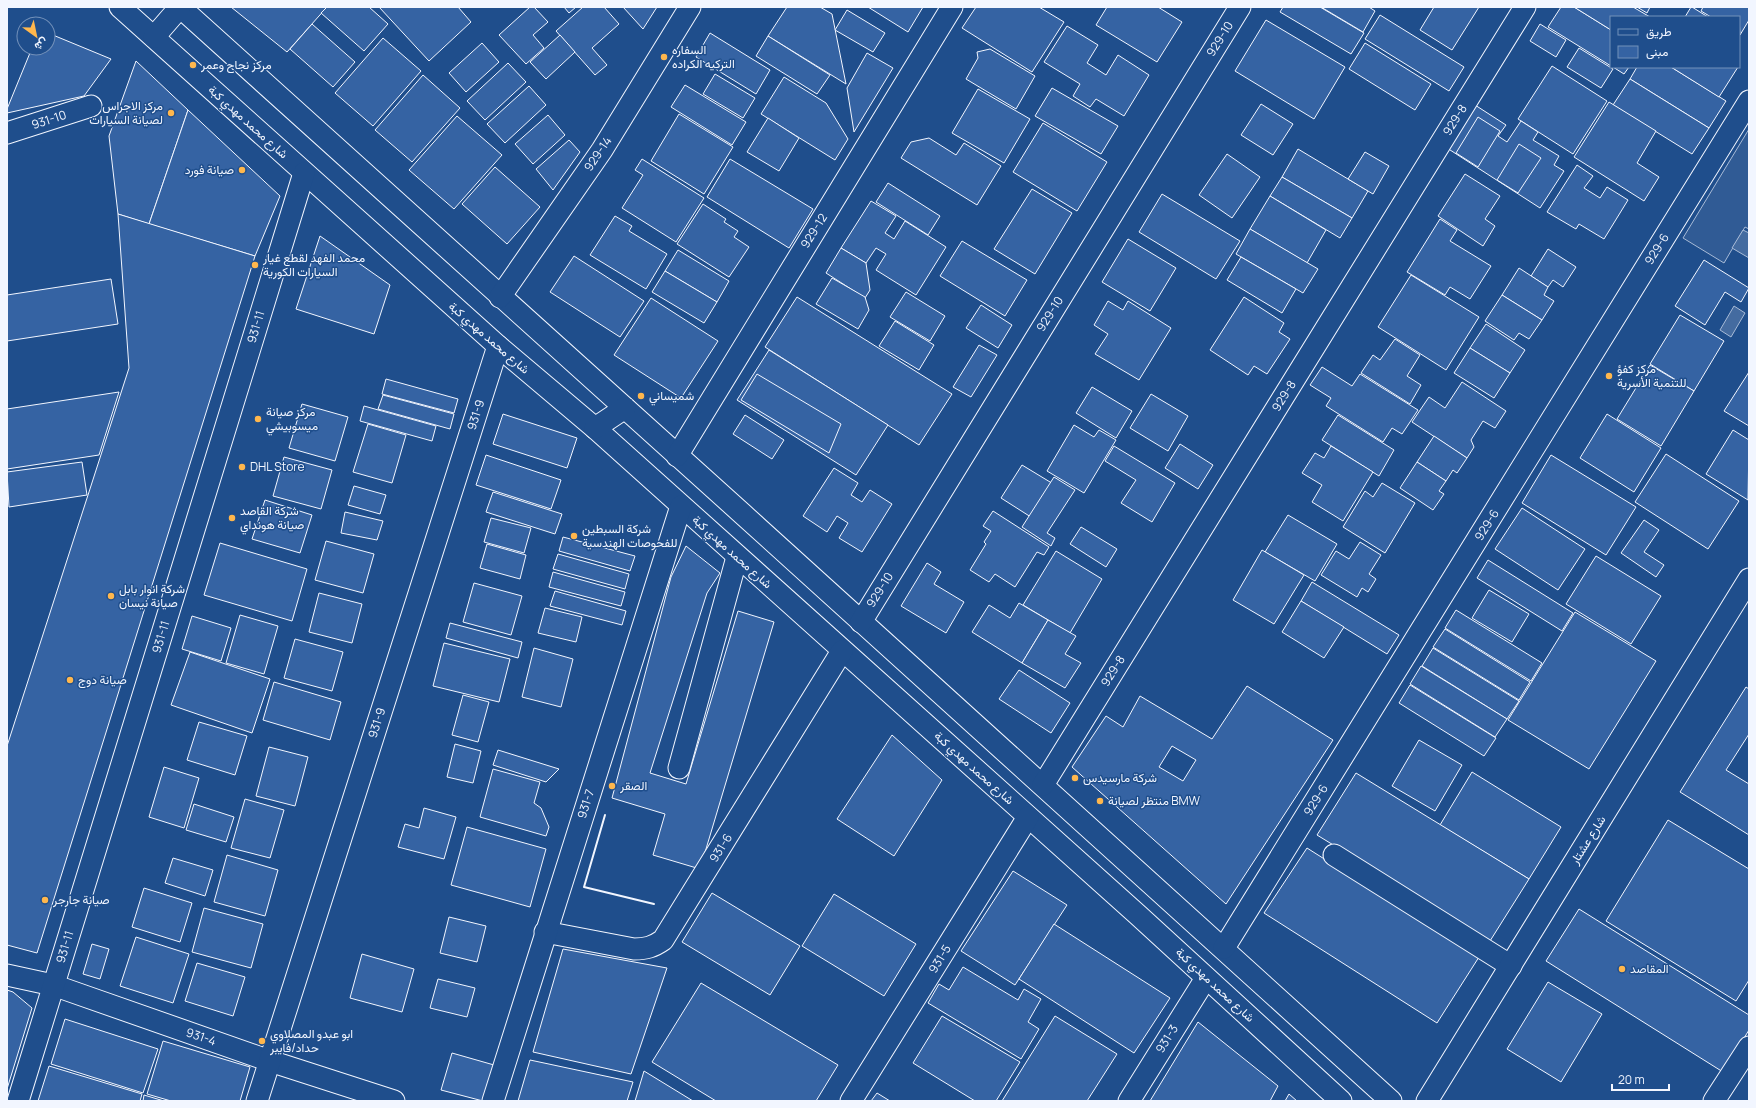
<svg xmlns="http://www.w3.org/2000/svg" width="1756" height="1108" viewBox="0 0 1756 1108" font-family="Manrope,Vazirmatn,sans-serif">
  <style>
    .built { fill: #305b95; stroke: #a8bbd7 }
    .water { fill: #446ba0; stroke: #a8bbd7 }
    .building { fill: #3563a3; stroke: #f2f6ff; fill-rule: evenodd }
    .lines { fill: none; stroke-linecap: round; stroke-linejoin: round }
    .minor-casing { stroke: #f2f6ff; stroke-width: 23 }
    .minor { stroke: #1f4e8c; stroke-width: 21 }
    .wall { stroke: #f2f6ff; stroke-width: 2 }
    .poi-dot { fill: #ffb74d; stroke: #1f4e8c; stroke-width: 1.5 }
    .labels { text-anchor: middle; stroke-width: 3; stroke-linejoin: round; paint-order: stroke }
    .street-label { font-size: 12px; fill: #f2f6ff; stroke: #1f4e8c }
    .poi-label { font-size: 12px; fill: #f2f6ff; stroke: #1f4e8c; text-anchor: start }
  </style>
  <rect width="100%" height="100%" fill="#1f4e8c"/>
  <polygon class="built" points="1749,129 1749,229 1745,227 1724,263 1683,238"/>
  <g class="water">
    <polygon points="1743,230 1749,233 1749,258 1732,248"/>
    <polygon points="1734,306 1745,313 1731,337 1720,330"/>
  </g>
  <g class="building">
    <polygon points="231,7 327,7 287,52"/>
    <polygon points="327,7 369,7 388,24 364,51 321,13"/>
    <polygon points="379,7 458,7 471,22 429,61"/>
    <polygon points="530,7 534,7 548,22 533,35 544,48 526,64 499,35"/>
    <polygon points="564,7 576,7 569,13"/>
    <polygon points="583,7 604,7 619,24 592,48 607,65 595,75 556,31"/>
    <polygon points="623,7 657,7 643,29"/>
    <polygon points="787,7 820,7 832,14 846,84 768,36"/>
    <polygon points="868,7 923,7 908,32"/>
    <polygon points="976,7 1039,7 1064,22 1032,72 962,28"/>
    <polygon points="1107,7 1158,7 1182,22 1157,62 1096,25"/>
    <polygon points="1283,7 1320,7 1364,33 1351,54 1280,12"/>
    <polygon points="1321,7 1369,7 1375,11 1363,32"/>
    <polygon points="1434,7 1479,7 1452,50 1420,30"/>
    <polygon points="1561,7 1574,7 1611,30 1611,66 1548,27"/>
    <polygon points="1574,7 1633,7 1650,17 1611,17 1611,30"/>
    <polygon points="1637,7 1650,7 1647,13"/>
    <polygon points="1691,7 1692,7 1708,17 1685,17"/>
    <polygon points="1703,7 1749,7 1749,20 1740,35 1739,17 1711,17 1701,11"/>
    <polygon points="847,10 885,33 873,52 835,30"/>
    <polygon points="1380,15 1464,67 1449,91 1365,39"/>
    <polygon points="1266,20 1345,67 1314,119 1235,71"/>
    <polygon points="312,24 355,62 333,87 290,49"/>
    <polygon points="1540,24 1566,40 1556,57 1530,41"/>
    <polygon points="1067,26 1098,45 1087,63 1106,75 1118,55 1149,75 1124,116 1096,99 1090,107 1073,96 1080,84 1044,62"/>
    <polygon points="48,33 111,59 84,96 7,113 7,109 32,48 48,48"/>
    <polygon points="710,33 770,70 756,94 696,57"/>
    <polygon points="560,35 575,52 546,79 530,62"/>
    <polygon points="768,36 830,75 817,94 756,56"/>
    <polygon points="383,38 421,71 373,126 335,93"/>
    <polygon points="482,43 499,62 466,92 449,73"/>
    <polygon points="1365,43 1431,84 1415,110 1349,69"/>
    <polygon points="1579,48 1613,69 1601,88 1567,67"/>
    <polygon points="990,49 1035,76 1016,109 966,79 978,58 977,52"/>
    <polygon points="867,53 893,68 854,132 847,88"/>
    <polygon points="136,61 188,110 149,224 118,214 109,136"/>
    <polygon points="508,63 526,82 485,120 467,101"/>
    <polygon points="1552,66 1607,101 1573,154 1518,119"/>
    <polygon points="1613,67 1629,67 1624,74"/>
    <polygon points="1637,67 1671,67 1726,101 1709,128 1630,79"/>
    <polygon points="1671,67 1738,67 1719,97"/>
    <polygon points="715,74 755,98 743,118 703,94"/>
    <polygon points="423,75 460,108 412,162 375,130"/>
    <polygon points="784,77 826,103 848,139 835,160 761,114"/>
    <polygon points="1630,79 1709,128 1692,154 1613,105"/>
    <polygon points="685,85 746,122 732,145 671,107"/>
    <polygon points="529,86 546,105 505,143 487,124"/>
    <polygon points="1052,88 1118,126 1101,154 1035,116"/>
    <polygon points="978,89 1030,119 1004,163 952,133"/>
    <polygon points="1609,102 1656,131 1637,163 1659,177 1644,201 1574,157"/>
    <polygon points="1261,104 1293,124 1273,155 1241,135"/>
    <polygon points="1475,105 1506,125 1498,136 1507,142 1521,121 1538,132 1533,140 1559,156 1554,165 1564,171 1540,208 1447,148"/>
    <polygon points="188,110 280,196 255,256 149,224"/>
    <polygon points="679,114 733,147 704,194 651,161"/>
    <polygon points="548,115 565,135 533,164 515,144"/>
    <polygon points="457,116 502,155 454,209 409,170"/>
    <polygon points="1478,117 1500,131 1478,167 1456,153"/>
    <polygon points="768,118 799,138 779,171 747,152"/>
    <polygon points="1043,123 1107,162 1077,211 1013,172"/>
    <polygon points="929,138 956,155 964,143 1001,166 977,205 901,158 911,142"/>
    <polygon points="569,140 580,152 553,190 536,169"/>
    <polygon points="1519,144 1541,158 1518,193 1497,180"/>
    <polygon points="1298,149 1368,191 1352,218 1282,177"/>
    <polygon points="1365,152 1389,166 1373,194 1348,179"/>
    <polygon points="1227,154 1260,177 1232,218 1199,195"/>
    <polygon points="642,159 704,198 676,242 622,208 643,175 635,170"/>
    <polygon points="730,159 813,209 789,248 707,197"/>
    <polygon points="1577,165 1593,176 1584,188 1600,198 1607,187 1628,200 1604,239 1579,224 1576,229 1547,212"/>
    <polygon points="495,167 540,207 507,244 462,204"/>
    <polygon points="1465,174 1500,196 1485,219 1495,226 1483,246 1438,216"/>
    <polygon points="1282,177 1352,218 1340,238 1270,196"/>
    <polygon points="888,183 940,216 928,235 876,202"/>
    <polygon points="1032,189 1072,213 1035,274 994,249"/>
    <polygon points="1162,194 1240,241 1216,279 1139,232"/>
    <polygon points="1270,196 1326,230 1307,263 1250,229"/>
    <polygon points="871,201 896,216 885,233 894,239 905,221 946,247 916,295 876,270 886,254 876,248 866,263 841,248"/>
    <polygon points="703,204 726,219 724,222 738,231 734,237 749,247 729,277 677,244"/>
    <polygon points="118,214 255,256 37,953 7,945 7,746 129,368"/>
    <polygon points="615,216 632,226 629,231 667,254 646,289 590,255"/>
    <polygon points="1440,219 1457,230 1450,241 1491,266 1470,299 1450,287 1445,295 1407,272"/>
    <polygon points="1250,229 1318,269 1303,293 1236,254"/>
    <polygon points="320,236 390,285 374,334 296,309"/>
    <polygon points="1128,239 1176,268 1150,311 1102,282"/>
    <polygon points="962,241 1027,280 1005,316 940,276"/>
    <polygon points="841,248 866,263 870,290 865,298 826,273"/>
    <polygon points="1548,249 1576,267 1563,287 1553,280 1548,287 1531,276"/>
    <polygon points="678,250 729,281 717,302 665,271"/>
    <polygon points="574,256 644,301 620,337 550,292"/>
    <polygon points="1241,257 1296,289 1282,313 1227,280"/>
    <polygon points="1704,260 1749,288 1741,302 1725,292 1705,325 1675,306"/>
    <polygon points="1519,268 1548,287 1544,295 1554,301 1542,320 1502,295"/>
    <polygon points="665,271 717,302 704,323 652,292"/>
    <polygon points="1411,275 1479,317 1446,370 1378,327"/>
    <polygon points="832,278 865,297 869,310 858,329 816,304"/>
    <polygon points="111,279 118,324 7,341 7,295"/>
    <polygon points="906,292 945,316 930,341 890,317"/>
    <polygon points="1502,295 1542,320 1529,339 1519,333 1514,340 1485,321"/>
    <polygon points="797,297 952,394 919,445 765,347"/>
    <polygon points="1244,297 1284,323 1279,332 1290,339 1267,374 1254,366 1248,375 1210,350"/>
    <polygon points="651,298 718,341 681,398 614,355"/>
    <polygon points="1108,301 1123,310 1128,301 1171,328 1139,380 1095,354 1108,334 1094,325"/>
    <polygon points="981,305 1012,325 998,348 966,328"/>
    <polygon points="1680,315 1724,341 1694,391 1650,364"/>
    <polygon points="895,321 934,345 919,370 879,346"/>
    <polygon points="1486,324 1525,350 1510,373 1470,348"/>
    <polygon points="1395,339 1420,355 1407,376 1421,385 1410,404 1361,373 1373,355 1380,360"/>
    <polygon points="979,345 997,355 971,397 953,387"/>
    <polygon points="1470,348 1510,373 1494,398 1454,373"/>
    <polygon points="769,350 888,425 856,475 737,400"/>
    <polygon points="1650,365 1694,391 1661,446 1617,419"/>
    <polygon points="1322,367 1352,386 1360,374 1418,410 1402,434 1392,428 1383,442 1326,406 1331,398 1310,385"/>
    <polygon points="1749,372 1749,426 1724,411"/>
    <polygon points="757,374 841,424 829,453 741,400"/>
    <polygon points="386,379 458,399 454,413 382,394"/>
    <polygon points="1462,382 1506,411 1495,428 1483,421 1471,440 1474,447 1467,458 1412,422 1429,397 1445,408"/>
    <polygon points="1092,387 1132,411 1116,438 1076,413"/>
    <polygon points="119,392 99,455 7,469 7,409"/>
    <polygon points="1151,394 1188,416 1168,451 1130,428"/>
    <polygon points="383,395 454,414 450,429 378,409"/>
    <polygon points="302,404 348,417 335,461 289,448"/>
    <polygon points="364,406 436,426 432,441 360,421"/>
    <polygon points="503,414 577,438 567,468 493,444"/>
    <polygon points="1607,414 1661,448 1634,492 1580,458"/>
    <polygon points="745,415 784,440 772,459 733,434"/>
    <polygon points="1338,415 1394,450 1379,476 1322,440"/>
    <polygon points="368,424 406,435 392,483 353,472"/>
    <polygon points="1074,425 1094,437 1099,430 1116,440 1084,493 1047,471"/>
    <polygon points="1733,430 1749,440 1748,500 1706,474"/>
    <polygon points="1434,436 1467,458 1457,473 1453,470 1446,481 1417,462"/>
    <polygon points="1180,444 1213,465 1198,489 1165,468"/>
    <polygon points="1114,446 1175,483 1152,522 1121,503 1136,480 1105,461"/>
    <polygon points="1331,446 1373,472 1343,521 1312,502 1322,485 1302,473 1315,453 1324,458"/>
    <polygon points="1666,454 1739,501 1708,549 1635,502"/>
    <polygon points="486,455 561,480 551,509 476,485"/>
    <polygon points="1551,455 1636,507 1606,555 1522,503"/>
    <polygon points="284,457 332,470 321,509 273,496"/>
    <polygon points="82,462 87,495 9,507 7,472"/>
    <polygon points="1417,462 1446,481 1439,491 1444,494 1433,510 1400,488"/>
    <polygon points="1022,465 1055,485 1034,519 1001,498"/>
    <polygon points="834,468 858,483 851,495 862,502 870,490 892,504 862,552 839,538 848,523 837,516 827,532 803,516"/>
    <polygon points="1054,477 1075,490 1047,533 1055,538 1051,546 1022,527"/>
    <polygon points="1382,483 1415,503 1385,553 1343,527 1365,491 1373,497"/>
    <polygon points="354,486 386,495 380,514 348,505"/>
    <polygon points="493,492 562,514 555,534 486,512"/>
    <polygon points="265,500 312,515 300,553 252,539"/>
    <polygon points="1522,508 1585,549 1558,590 1495,549"/>
    <polygon points="993,511 1049,547 1044,555 1037,552 1015,587 995,574 989,582 970,570 986,544 984,542 991,531 983,526"/>
    <polygon points="345,512 383,521 377,540 341,533"/>
    <polygon points="1288,515 1337,544 1315,581 1265,552"/>
    <polygon points="491,518 531,528 524,553 484,542"/>
    <polygon points="1644,520 1659,530 1644,552 1664,565 1656,577 1621,553"/>
    <polygon points="1081,527 1117,549 1106,567 1070,544"/>
    <polygon points="563,537 635,556 630,571 559,551"/>
    <polygon points="326,541 374,554 363,593 315,580"/>
    <polygon points="1360,542 1381,555 1369,574 1376,579 1368,592 1362,588 1357,597 1321,575 1336,551 1349,559"/>
    <polygon points="220,543 307,569 292,621 204,595"/>
    <polygon points="487,544 526,555 520,579 480,568"/>
    <polygon points="686,546 720,573 707,593 650,773 686,784 738,611 774,622 700,869 653,855 665,814 612,798 671,577"/>
    <polygon points="1262,550 1304,575 1274,624 1233,600"/>
    <polygon points="1056,551 1102,579 1070,633 1023,605"/>
    <polygon points="558,554 629,574 625,589 553,569"/>
    <polygon points="1596,556 1661,596 1631,644 1566,604"/>
    <polygon points="1488,560 1573,613 1562,631 1477,578"/>
    <polygon points="927,563 941,572 934,584 964,602 946,633 901,606"/>
    <polygon points="553,572 625,592 621,606 549,587"/>
    <polygon points="1312,582 1399,635 1387,654 1301,601"/>
    <polygon points="474,583 522,596 511,635 463,622"/>
    <polygon points="1489,590 1529,614 1512,642 1472,618"/>
    <polygon points="555,591 626,611 622,625 550,606"/>
    <polygon points="319,593 362,604 352,643 309,632"/>
    <polygon points="1301,601 1344,627 1324,658 1282,632"/>
    <polygon points="1019,603 1048,620 1022,663 972,632 989,605 1010,618"/>
    <polygon points="545,608 582,617 576,642 538,633"/>
    <polygon points="1456,610 1542,663 1531,681 1445,628"/>
    <polygon points="1575,612 1656,661 1589,769 1508,720"/>
    <polygon points="240,615 278,626 264,674 226,663"/>
    <polygon points="192,616 231,628 221,661 182,649"/>
    <polygon points="1048,620 1076,636 1065,654 1081,663 1065,688 1022,663"/>
    <polygon points="450,623 522,642 518,658 446,638"/>
    <polygon points="1445,629 1530,682 1519,700 1433,647"/>
    <polygon points="295,639 343,652 332,691 284,678"/>
    <polygon points="444,643 510,659 499,702 433,686"/>
    <polygon points="534,648 573,659 561,707 522,697"/>
    <polygon points="1433,648 1519,701 1507,719 1422,666"/>
    <polygon points="190,652 270,679 252,733 171,705"/>
    <polygon points="1421,666 1507,719 1495,737 1410,684"/>
    <polygon points="1019,670 1070,703 1051,733 999,699"/>
    <polygon points="274,682 341,702 330,740 263,720"/>
    <polygon points="1410,685 1496,738 1484,756 1399,703"/>
    <path d="M1247 686 1333 740 1226 904 1072 767 1106 716 1123 727 1140 696 1212 739ZM1172 746 1196 760 1183 781 1159 767Z"/>
    <polygon points="1746,687 1749,689 1749,734 1726,770 1749,784 1749,835 1680,792"/>
    <polygon points="463,695 489,702 478,742 452,735"/>
    <polygon points="199,722 247,736 235,775 187,760"/>
    <polygon points="892,735 942,780 894,856 837,819"/>
    <polygon points="1419,740 1462,765 1435,811 1392,786"/>
    <polygon points="455,744 481,751 473,783 447,777"/>
    <polygon points="269,747 308,757 295,806 256,796"/>
    <polygon points="498,750 559,769 546,782 493,765"/>
    <polygon points="164,767 199,778 184,828 149,817"/>
    <polygon points="493,769 540,782 534,803 541,808 549,827 546,836 480,817"/>
    <polygon points="1472,772 1561,827 1529,879 1440,825"/>
    <polygon points="1356,773 1529,879 1490,941 1317,835"/>
    <polygon points="245,799 284,810 270,858 231,848"/>
    <polygon points="194,804 234,817 226,842 186,830"/>
    <polygon points="424,808 456,817 444,859 398,847 405,824 419,828"/>
    <polygon points="1668,820 1749,869 1749,980 1736,1001 1606,921"/>
    <polygon points="467,827 546,849 530,907 451,885"/>
    <polygon points="1307,848 1479,957 1437,1023 1264,913"/>
    <polygon points="227,855 278,870 265,916 214,902"/>
    <polygon points="173,858 213,870 205,896 165,883"/>
    <polygon points="1013,871 1067,905 1015,985 961,951"/>
    <polygon points="144,888 192,903 180,942 132,927"/>
    <polygon points="712,893 800,946 770,995 682,942"/>
    <polygon points="834,894 916,944 884,996 802,946"/>
    <polygon points="204,908 263,924 251,968 192,952"/>
    <polygon points="1579,909 1749,1015 1749,1030 1723,1072 1546,961"/>
    <polygon points="449,917 486,926 477,962 440,953"/>
    <polygon points="1054,924 1170,998 1134,1053 1019,979"/>
    <polygon points="136,937 189,954 173,1003 120,986"/>
    <polygon points="92,944 109,949 100,979 83,974"/>
    <polygon points="563,949 667,968 631,1074 533,1052"/>
    <polygon points="362,954 414,969 402,1012 350,998"/>
    <polygon points="197,963 245,977 233,1016 185,1001"/>
    <polygon points="963,967 1018,1000 1024,989 1041,999 1028,1022 1039,1029 1021,1059 928,1003 939,984 949,990"/>
    <polygon points="438,979 475,988 467,1017 430,1008"/>
    <polygon points="1548,982 1602,1014 1561,1082 1507,1049"/>
    <polygon points="701,983 838,1065 816,1101 716,1101 652,1062"/>
    <polygon points="7,990 13,992 32,1008 7,1089"/>
    <polygon points="942,1016 1020,1062 996,1101 975,1101 913,1063"/>
    <polygon points="1055,1016 1117,1054 1087,1101 1002,1101"/>
    <polygon points="65,1019 158,1049 143,1093 51,1064"/>
    <polygon points="1198,1022 1278,1086 1270,1101 1150,1101"/>
    <polygon points="163,1041 250,1067 240,1101 171,1101 147,1094"/>
    <polygon points="452,1053 494,1065 483,1101 441,1090"/>
    <polygon points="530,1060 633,1082 627,1101 518,1101"/>
    <polygon points="49,1066 142,1094 140,1101 38,1101"/>
    <polygon points="644,1071 693,1101 635,1101"/>
    <polygon points="877,1093 890,1101 871,1101"/>
    <polygon points="1289,1094 1297,1101 1285,1101"/>
    <polygon points="144,1095 164,1101 143,1101"/>
  </g>
  <g class="lines">
    <g class="minor-casing">
      <g id="minor">
        <polyline points="120,7 498,346 595,428 1138,915 1341,1101"/>
        <path d="M180 7C583 372 990 734 1391 1101"/>
        <polyline points="154,37 180,7"/>
        <polyline points="7,133 91,106"/>
        <polyline points="500,297 602,150 690,7"/>
        <polyline points="595,428 625,408"/>
        <polyline points="677,456 952,7"/>
        <polyline points="861,622 1240,7"/>
        <polyline points="679,768 737,557"/>
        <polyline points="1043,785 1525,7"/>
        <polyline points="1334,855 1511,966"/>
        <path d="M545 932 634 949C646 949 653 947 663 940L842 651"/>
        <polyline points="1224,948 1749,101"/>
        <polyline points="7,975 53,985 270,1061 394,1101"/>
        <polyline points="18,1101 304,173"/>
        <polyline points="257,1101 498,346"/>
        <polyline points="493,1101 681,506"/>
        <polyline points="851,1101 1028,817"/>
        <polyline points="1129,1101 1206,978"/>
        <polyline points="1427,1101 1749,579"/>
        <polyline points="1714,1101 1749,1047"/>
      </g>
    </g>
    <use href="#minor" class="minor"/>
    <polyline class="wall" points="605,815 584,887 654,904"/>
  </g>
  <g class="poi-dot">
    <circle cx="664" cy="57" r="4"/>
    <circle cx="193" cy="65" r="4"/>
    <circle cx="171" cy="113" r="4"/>
    <circle cx="242" cy="170" r="4"/>
    <circle cx="255" cy="265" r="4"/>
    <circle cx="1609" cy="376" r="4"/>
    <circle cx="641" cy="396" r="4"/>
    <circle cx="258" cy="419" r="4"/>
    <circle cx="242" cy="467" r="4"/>
    <circle cx="232" cy="518" r="4"/>
    <circle cx="574" cy="536" r="4"/>
    <circle cx="111" cy="596" r="4"/>
    <circle cx="70" cy="680" r="4"/>
    <circle cx="1075" cy="778" r="4"/>
    <circle cx="612" cy="786" r="4"/>
    <circle cx="1100" cy="801" r="4"/>
    <circle cx="45" cy="900" r="4"/>
    <circle cx="1622" cy="969" r="4"/>
    <circle cx="262" cy="1041" r="4"/>
  </g>
  <g class="labels">
    <g class="street-label">
      <text transform="translate(1220 39) rotate(-58)" y="4">929-10</text>
      <text transform="translate(49 120) rotate(-18)" y="4">931-10</text>
      <text transform="translate(1455 120) rotate(-58)" y="4">929-8</text>
      <text transform="translate(248 122) rotate(42)" y="4">شارع محمد مهدي كبة</text>
      <text transform="translate(598 154) rotate(-56)" y="4">929-14</text>
      <text transform="translate(814 231) rotate(-58)" y="4">929-12</text>
      <text transform="translate(1657 249) rotate(-58)" y="4">929-6</text>
      <text transform="translate(1050 314) rotate(-58)" y="4">929-10</text>
      <text transform="translate(256 327) rotate(-73)" y="4">931-11</text>
      <text transform="translate(489 338) rotate(41)" y="4">شارع محمد مهدي كبة</text>
      <text transform="translate(1284 396) rotate(-58)" y="4">929-8</text>
      <text transform="translate(476 415) rotate(-72)" y="4">931-9</text>
      <text transform="translate(1487 525) rotate(-58)" y="4">929-6</text>
      <text transform="translate(732 552) rotate(42)" y="4">شارع محمد مهدي كبة</text>
      <text transform="translate(880 590) rotate(-58)" y="4">929-10</text>
      <text transform="translate(161 637) rotate(-73)" y="4">931-11</text>
      <text transform="translate(1113 671) rotate(-58)" y="4">929-8</text>
      <text transform="translate(377 723) rotate(-72)" y="4">931-9</text>
      <text transform="translate(974 768) rotate(42)" y="4">شارع محمد مهدي كبة</text>
      <text transform="translate(1316 800) rotate(-58)" y="4">929-6</text>
      <text transform="translate(586 804) rotate(-72)" y="4">931-7</text>
      <text transform="translate(1588 840) rotate(-58)" y="4">شارع عشتار</text>
      <text transform="translate(721 848) rotate(-58)" y="4">931-6</text>
      <text transform="translate(65 947) rotate(-73)" y="4">931-11</text>
      <text transform="translate(940 959) rotate(-58)" y="4">931-5</text>
      <text transform="translate(1215 985) rotate(43)" y="4">شارع محمد مهدي كبة</text>
      <text transform="translate(201 1037) rotate(19)" y="4">931-4</text>
      <text transform="translate(1167 1039) rotate(-58)" y="4">931-3</text>
    </g>
    <g class="poi-label">
      <text x="672" y="54">السفاره<tspan x="672" dy="14">التركيه الكراده</tspan></text>
      <text x="201" y="69">مركز نجاح وعمر</text>
      <text x="163" y="110" text-anchor="end">مركز الاجراس<tspan x="163" dy="14">لصيانة السيارات</tspan></text>
      <text x="234" y="174" text-anchor="end">صيانة فورد</text>
      <text x="263" y="262">محمد الفهد لقطع غيار<tspan x="263" dy="14">السيارات الكورية</tspan></text>
      <text x="1617" y="373">مركز كفؤ<tspan x="1617" dy="14">للتنمية الأسرية</tspan></text>
      <text x="649" y="400">شميساني</text>
      <text x="266" y="416">مركز صيانة<tspan x="266" dy="14">ميسوبيشي</tspan></text>
      <text x="250" y="471">DHL Store</text>
      <text x="240" y="515">شركة القاصد<tspan x="240" dy="14">صيانة هونداي</tspan></text>
      <text x="582" y="533">شركة السبطين<tspan x="582" dy="14">للفحوصات الهندسية</tspan></text>
      <text x="119" y="593">شركة انوار بابل<tspan x="119" dy="14">صيانة نيسان</tspan></text>
      <text x="78" y="684">صيانة دوج</text>
      <text x="1083" y="782">شركة مارسيدس</text>
      <text x="620" y="790">الصقر</text>
      <text x="1108" y="805">منتظر لصيانة BMW</text>
      <text x="53" y="904">صيانة جارجر</text>
      <text x="1630" y="973">المقاصد</text>
      <text x="270" y="1038">ابو عبدو المصلاوي<tspan x="270" dy="14">حداد/فايبر</tspan></text>
    </g>
  </g>
  <rect width="1756" height="1108" fill="none" stroke="#f2f6ff" stroke-width="16"/>
  <rect x="1610" y="16" width="130" height="52" fill="#1f4e8c" stroke="#7391ba"/>
  <rect x="1618" y="29" width="20" height="6" fill="#1f4e8c" stroke="#7391ba"/>
  <text x="1646" y="36" font-size="12" fill="#f2f6ff">طريق</text>
  <rect x="1618" y="46" width="20" height="12" fill="#3563a3" stroke="#7391ba"/>
  <text x="1646" y="56" font-size="12" fill="#f2f6ff">مبنى</text>
  <g transform="translate(36 36) rotate(147)"><circle r="19" fill="#1f4e8c" stroke="#7391ba"/>
  <path d="M0-3L7 15L0 10L-7 15Z" fill="#ffb74d"/>
  <text y="-6" font-size="11" font-weight="bold" text-anchor="middle" fill="#f2f6ff">ش</text>
  </g>
  <path d="M1612 1084v6h57v-6" fill="none" stroke="#f2f6ff" stroke-width="2"/>
  <text x="1618" y="1084" font-size="12" fill="#f2f6ff" stroke="#1f4e8c" stroke-width="3" paint-order="stroke">20 m</text>
</svg>
